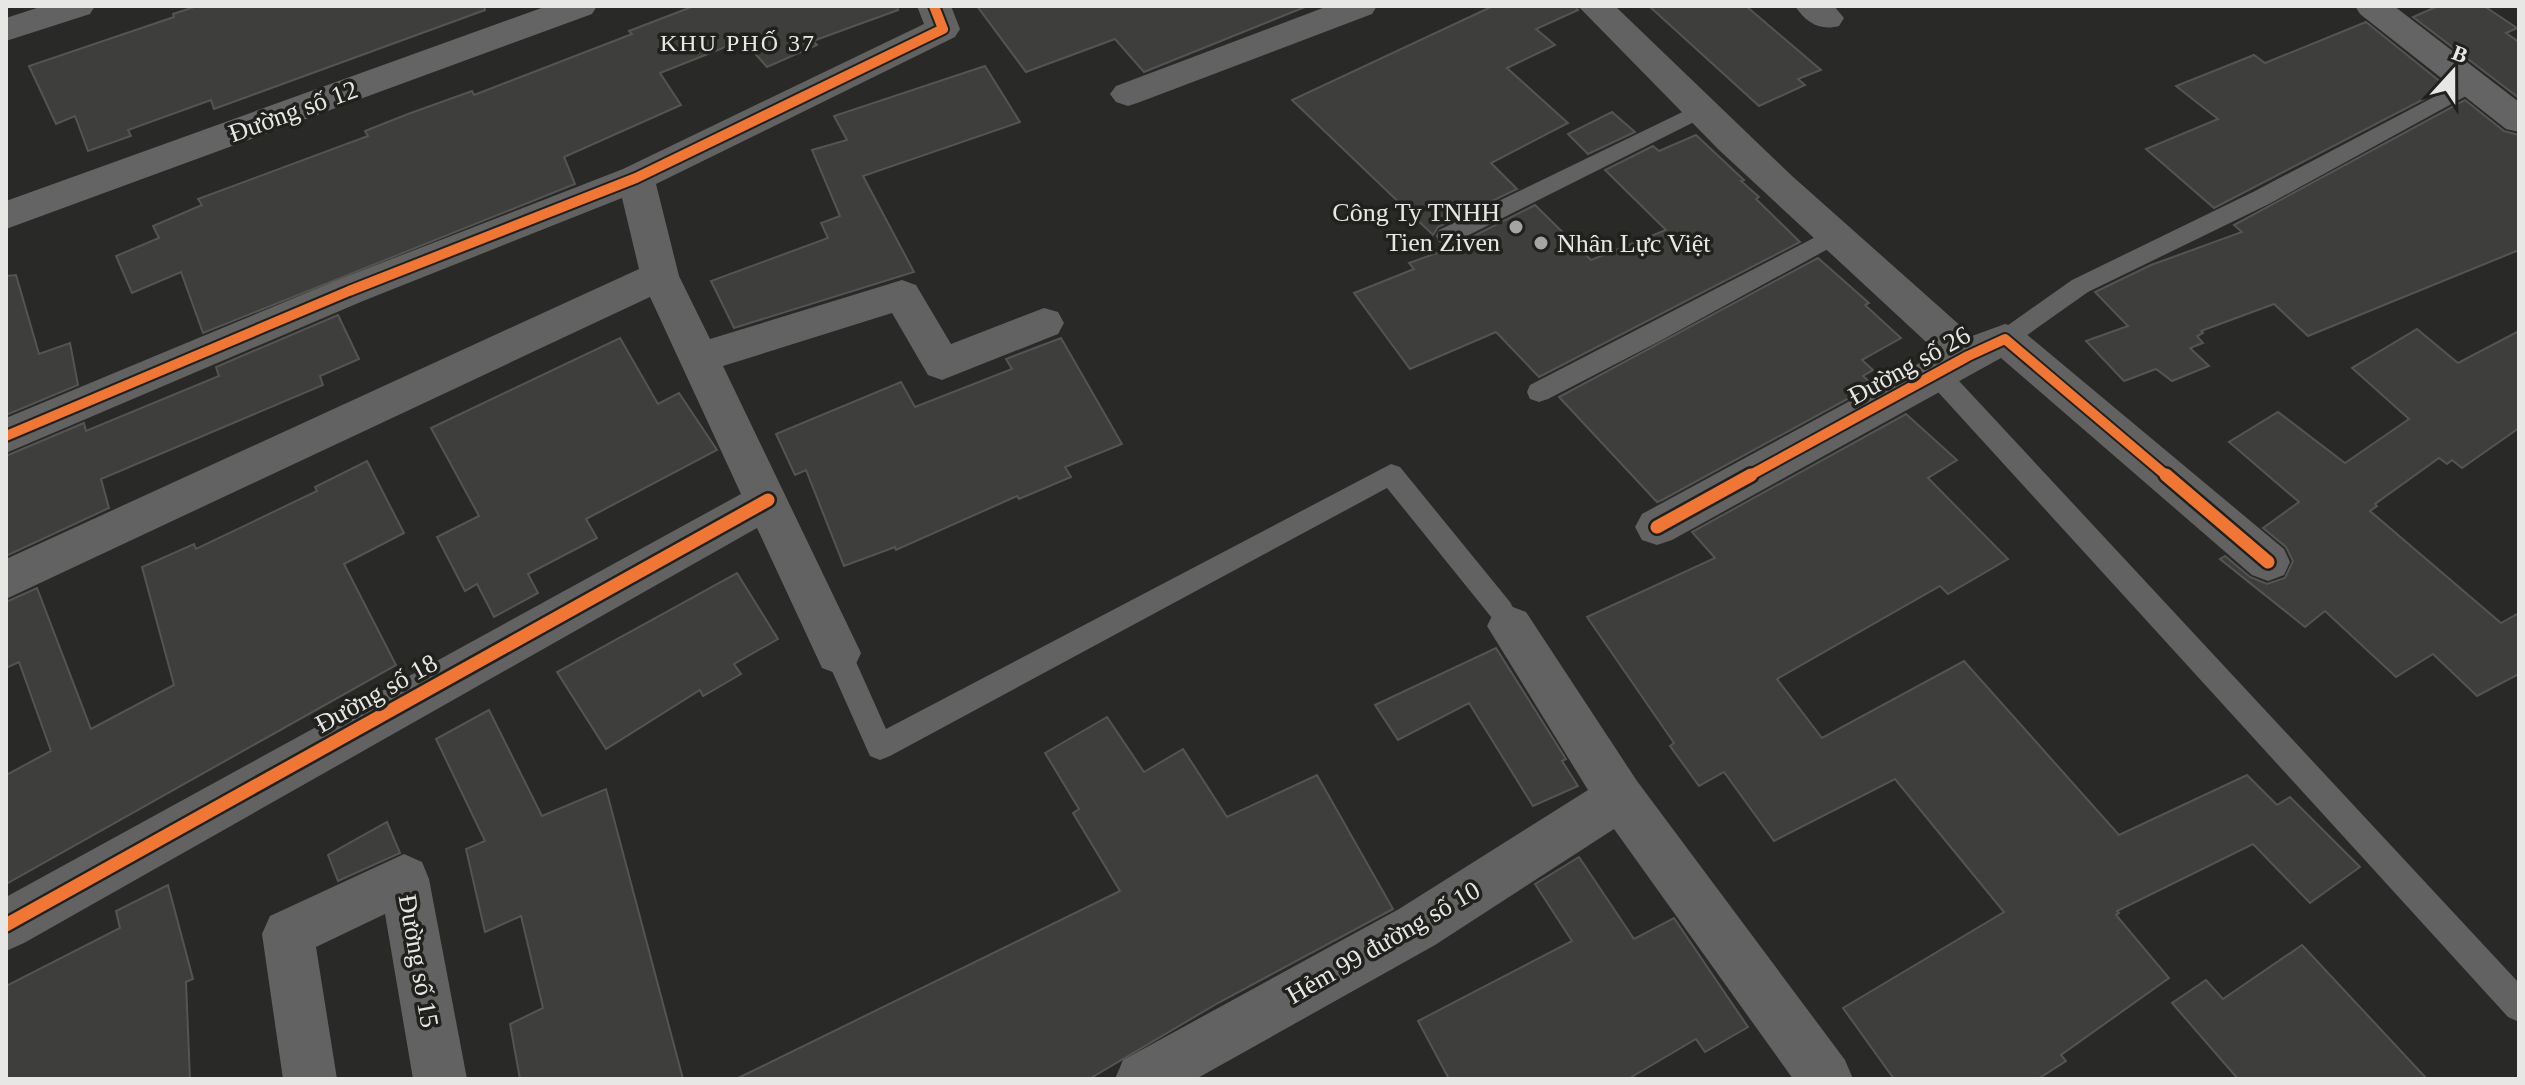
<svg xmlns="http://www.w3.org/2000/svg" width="2525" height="1085" viewBox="0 0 2525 1085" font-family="'Times New Roman',serif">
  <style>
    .building { fill: #3e3e3d; stroke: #545453; stroke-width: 2 }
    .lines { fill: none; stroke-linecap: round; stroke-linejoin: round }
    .lane { fill: #626262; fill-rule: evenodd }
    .street { fill: #626262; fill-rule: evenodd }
    .secondary { fill: #646464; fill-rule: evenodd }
    .cycleway-far1-casing { stroke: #20211d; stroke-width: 14 }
    .cycleway-casing { stroke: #20211d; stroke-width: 18 }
    .cycleway-far1 { stroke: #f07635; stroke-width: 10 }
    .cycleway { stroke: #f07635; stroke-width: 13 }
    .poi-dot { fill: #a4a5a4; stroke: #20211d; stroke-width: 3 }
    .labels { text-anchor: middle; stroke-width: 7; stroke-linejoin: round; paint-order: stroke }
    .far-neighbourhood-label { font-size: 24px; letter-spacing: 2px; fill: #e7e8e6; stroke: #20211d }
    .street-label { font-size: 26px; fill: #e7e8e6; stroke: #20211d }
    .poi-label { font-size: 26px; fill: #e7e8e6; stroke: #20211d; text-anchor: end }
  </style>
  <rect width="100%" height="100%" fill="#292928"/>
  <g class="building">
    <polygon points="197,6 484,6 485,10 214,109 211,100 128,130 131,136 88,151 75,116 56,124 29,66 174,17 173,14"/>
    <polygon points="694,6 897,6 898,10 813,41 817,45 767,67 743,40 660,73 681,105 564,157 575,184 203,333 181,272 132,293 116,256 159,238 153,226 202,205 198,199 368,136 365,131 408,114 472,91 474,95 632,34 629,31"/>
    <polygon points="977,6 1305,6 1305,7 1144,72 1115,39 1026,72"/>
    <polygon points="1493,6 1575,6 1578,10 1536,29 1555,45 1507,68 1568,123 1491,163 1517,189 1438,227 1433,235 1292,100"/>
    <polygon points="1649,6 1746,6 1821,70 1798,79 1805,85 1759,106"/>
    <polygon points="2438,6 2484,6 2517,28 2506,33 2519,42 2519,98 2413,17"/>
    <polygon points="2366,22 2447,87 2214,208 2146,149 2218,119 2176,86 2254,55 2265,63"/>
    <polygon points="985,66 1020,122 863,176 914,272 734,328 711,281 828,238 821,223 840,216 812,150 847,140 834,116"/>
    <polygon points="2465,100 2504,131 2519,135 2519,250 2308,336 2274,304 2201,331 2203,333 2197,336 2203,343 2190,348 2209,366 2172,381 2156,369 2124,381 2086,341 2128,326 2095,292 2151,265 2242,232 2234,225"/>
    <polygon points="1612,112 1635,132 1588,154 1568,134"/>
    <polygon points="1696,135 1744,180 1741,181 1759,197 1756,199 1800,242 1539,377 1496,332 1410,369 1354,293 1414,269 1409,263 1448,249 1445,247 1456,245 1535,205 1591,260 1666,230 1605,170 1653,146 1659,151"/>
    <polygon points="1818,258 1869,303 1865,305 1901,338 1862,360 1873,370 1863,376 1873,385 1662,500 1657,502 1559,397"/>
    <polygon points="16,275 39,354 70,343 78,385 6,415 6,276"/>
    <polygon points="338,315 359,359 320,376 323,385 101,479 109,508 6,556 6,456 84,423 86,431 219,376 216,367"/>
    <polygon points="2417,329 2458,363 2519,331 2519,428 2462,468 2452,460 2447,464 2439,458 2375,504 2377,506 2370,511 2501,623 2519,613 2519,674 2477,696 2433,654 2396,677 2325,611 2305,627 2220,559 2225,556 2250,577 2267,584 2285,578 2293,561 2286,547 2263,528 2299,502 2229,442 2278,412 2345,463 2409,419 2352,368"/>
    <polygon points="620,338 658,404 679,393 717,450 586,519 597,538 528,574 538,593 494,617 477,584 465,591 437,537 479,516 431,428"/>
    <polygon points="1061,338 1122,444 1065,467 1071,477 1019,499 1017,496 896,550 895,547 844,566 806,470 795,475 776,434 901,382 915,407 1012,369 1006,359"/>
    <polygon points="1906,414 1957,460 1928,478 2008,559 1948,594 1940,586 1777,679 1822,738 1964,661 2119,835 2247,775 2277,805 2290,797 2360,867 2310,903 2253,844 2117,911 2119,913 2116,915 2169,978 2061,1055 2066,1061 2038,1079 1894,1079 1843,1008 2004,912 1895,779 1774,841 1724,772 1699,786 1670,746 1674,743 1587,617 1715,558 1692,532"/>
    <polygon points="367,461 404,533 344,564 396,665 6,884 6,775 51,751 19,662 6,668 6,602 37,588 91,729 174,685 142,567 194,544 196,549 317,491 315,487"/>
    <polygon points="737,573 778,639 734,664 741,674 703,696 700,690 606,749 557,672"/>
    <polygon points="1496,648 1566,759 1562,761 1578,786 1533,806 1469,703 1398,740 1375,705"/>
    <polygon points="489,710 542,816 606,789 683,1079 520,1079 510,1024 543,1008 521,916 485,932 466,849 485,841 436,739"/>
    <polygon points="1107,717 1144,772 1183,749 1227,817 1317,775 1393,909 1218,1003 1089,1079 736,1079 1120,891 1073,813 1079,809 1045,753"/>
    <polygon points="387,822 400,853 338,881 328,855"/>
    <polygon points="1579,857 1634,939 1674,918 1748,1027 1705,1052 1696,1039 1628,1079 1449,1079 1418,1021 1572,941 1535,884"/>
    <polygon points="168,885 193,979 186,982 190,1079 6,1079 6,986 120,928 116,911"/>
    <polygon points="2302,945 2427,1079 2238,1079 2172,1003 2206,980 2223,999"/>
  </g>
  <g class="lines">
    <g class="lane">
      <polygon points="2470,78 2477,80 2480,85 2477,90 2269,204 2088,292 2013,345 2005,348 1997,345 1993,339 1997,333 2072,280 2253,192"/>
      <polygon points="1699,104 1706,106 1710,111 1706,116 1455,242 1447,244 1439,242 1436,236 1439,230"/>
      <polygon points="1831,229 1839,231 1842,237 1839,243 1660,341 1548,399 1539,402 1530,399 1527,392 1530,385"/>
      <polygon points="1937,365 1946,367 2519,983 2519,1022 2508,1017 1928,381 1925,374 1928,367"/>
      <polygon points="1391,464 1400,467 1510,602 1523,626 1520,634 1510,638 1500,634 1492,618 1387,488 890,756 880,760 870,756 824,653 828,644 838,641 848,644 886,729"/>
    </g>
    <g class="street">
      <polygon points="43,6 95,6 90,14 6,41 6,18"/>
      <polygon points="917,6 951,6 960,29 955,37 656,184 679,276 710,339 902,280 916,285 951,344 1044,308 1058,312 1064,323 1058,334 942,380 928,375 892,313 723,366 861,653 854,668 838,674 822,668 757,528 24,943 6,951 6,897 741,494 650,297 6,599 6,559 639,269 622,198 363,301 6,453 6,418 335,281 623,169 924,24"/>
      <polygon points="1328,6 1377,6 1372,14 1140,102 1128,106 1116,102 1110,94 1116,86"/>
      <polygon points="1578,6 1615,6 1791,175 1972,336 2005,324 2019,328 2284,549 2290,562 2284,575 2268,581 2252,575 2001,358 1672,540 1657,545 1642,540 1635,527 1642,514 1938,353 1719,150"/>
      <path d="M1795 6H1834L1844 18 1839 26C1820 31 1806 23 1795 6Z"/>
      <polygon points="1510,606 1526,612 1637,781 1845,1060 1853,1079 1793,1079 1614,829 1435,945 1196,1079 1115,1079 1123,1060 1399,909 1588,790 1487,626 1494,612"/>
      <polygon points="404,854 422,862 429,879 467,1079 413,1079 385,914 316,947 337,1079 283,1079 262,934 270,916"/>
    </g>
    <g class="secondary">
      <polygon points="547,6 597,6 592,14 6,229 6,201"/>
      <polygon points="2355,6 2394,6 2519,102 2519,132 2506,129 2360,14"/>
    </g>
    <g class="cycleway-far1-casing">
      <g id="cycleway-far1">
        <polyline points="6,436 349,291 636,178 943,29 934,6"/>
        <polyline points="1747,477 1968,356 2005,339 2168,477"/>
      </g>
    </g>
    <g class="cycleway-casing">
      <g id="cycleway">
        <polyline points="2166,475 2268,562"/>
        <polyline points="1657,527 1751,475"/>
        <polyline points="6,925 768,500"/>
      </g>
    </g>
    <use href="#cycleway-far1" class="cycleway-far1"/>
    <use href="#cycleway" class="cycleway"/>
  </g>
  <g class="poi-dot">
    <circle cx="1516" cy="227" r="8"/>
    <circle cx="1541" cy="243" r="8"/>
  </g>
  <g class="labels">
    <g class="far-neighbourhood-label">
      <text x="738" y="51">KHU PHỐ 37</text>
    </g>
    <g class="street-label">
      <text transform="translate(293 111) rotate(-20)" y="9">Đường số 12</text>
      <text transform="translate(1909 365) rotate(-29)" y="9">Đường số 26</text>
      <text transform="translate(376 693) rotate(-29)" y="9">Đường số 18</text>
      <text transform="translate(1383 942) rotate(-30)" y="9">Hẻm 99 đường số 10</text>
      <text transform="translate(419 961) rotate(80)" y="9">Đường số 15</text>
    </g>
    <g class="poi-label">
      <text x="1500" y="221">Công Ty TNHH<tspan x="1500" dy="30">Tien Ziven</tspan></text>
      <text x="1557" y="252" text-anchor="start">Nhân Lực Việt</text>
    </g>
  </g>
  <rect width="2525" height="1085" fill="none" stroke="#e7e8e6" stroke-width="16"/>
  <g transform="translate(2453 72) rotate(21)" stroke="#20211d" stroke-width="6" paint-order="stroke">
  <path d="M0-6L14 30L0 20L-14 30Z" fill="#e7e8e6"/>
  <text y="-12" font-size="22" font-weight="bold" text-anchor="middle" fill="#e7e8e6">B</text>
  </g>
</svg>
